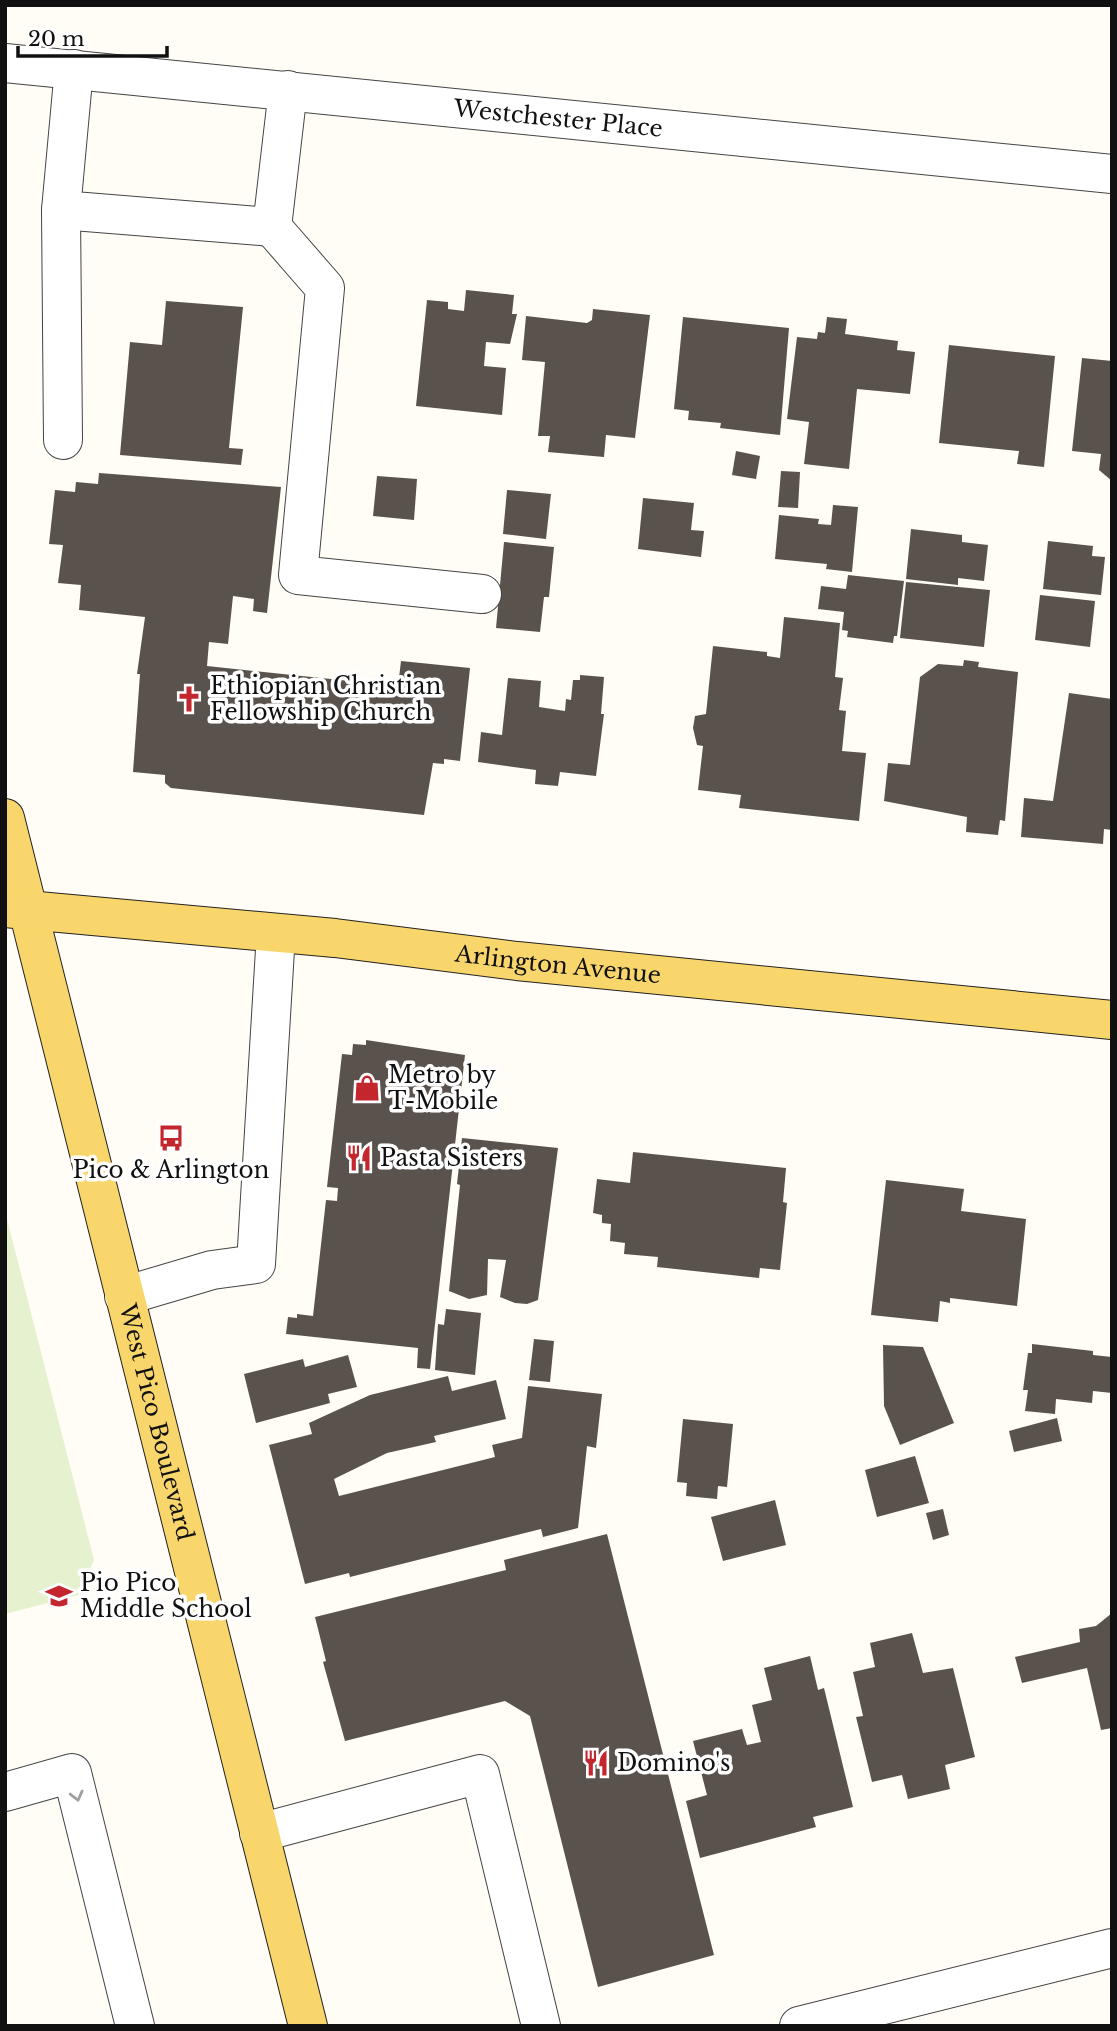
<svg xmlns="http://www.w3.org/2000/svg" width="1117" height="2031" viewBox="0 0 1117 2031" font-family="'Libre Baskerville',serif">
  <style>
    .pitch { fill: #e6f2cf }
    .building { fill: #5a524d }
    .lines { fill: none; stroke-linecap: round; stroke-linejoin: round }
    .minor-casing { stroke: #444; stroke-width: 40 }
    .major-casing { stroke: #222; stroke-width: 40 }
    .minor { stroke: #fff; stroke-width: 38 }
    .major { stroke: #f9d66b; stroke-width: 38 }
    .oneway { stroke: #a0a0a0 }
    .labels { text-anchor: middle; stroke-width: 7; stroke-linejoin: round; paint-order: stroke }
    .street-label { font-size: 23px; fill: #111; stroke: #fff }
    .poi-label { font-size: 23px; fill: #111; stroke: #fff; text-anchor: start }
  </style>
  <rect width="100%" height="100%" fill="#fffdf5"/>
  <polygon class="pitch" points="5,1211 94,1560 79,1595 5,1614"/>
  <g class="building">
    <polygon points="466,290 514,295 512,314 517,314 510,344 486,342 484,366 506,368 502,415 416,406 427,300 448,302 448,309 464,311"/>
    <polygon points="166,301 243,307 229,448 243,449 241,465 120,455 130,342 162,345"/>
    <polygon points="593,309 650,315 635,438 606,435 604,457 548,452 550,436 538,436 545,362 522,360 526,316 587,323 592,320"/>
    <polygon points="683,317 789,328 780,435 720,428 721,423 688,420 689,411 674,409"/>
    <polygon points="827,317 847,319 845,334 898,341 897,350 915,352 910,394 857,389 849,469 804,464 809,422 787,419 797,337 817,339 818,332 825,333"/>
    <polygon points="949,345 1055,356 1044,467 1017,464 1019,451 939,443"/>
    <polygon points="1082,358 1112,361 1112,481 1099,470 1101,454 1072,451"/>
    <polygon points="736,451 760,456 756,479 732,475"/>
    <polygon points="781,471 800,472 798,508 778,507"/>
    <polygon points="99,473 281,487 267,613 253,611 254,599 233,596 228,644 209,642 207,666 398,686 401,661 470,668 460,761 444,759 444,764 433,763 424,815 171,788 165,783 165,775 133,772 140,674 137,674 145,617 79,610 81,585 58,583 63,545 49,544 55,490 75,492 76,482 98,484"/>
    <polygon points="377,476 417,479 414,520 373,516"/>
    <polygon points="507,490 551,494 546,539 503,534"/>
    <polygon points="643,498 694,503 691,530 704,531 701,557 638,549"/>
    <polygon points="833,505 858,507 852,572 826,569 827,564 775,559 779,515 819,519 818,524 831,525"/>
    <polygon points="911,529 962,535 962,542 988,545 984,581 958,578 958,585 906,579"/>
    <polygon points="1048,541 1093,546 1092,556 1105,557 1101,595 1043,589"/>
    <polygon points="504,542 554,547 549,597 544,597 540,632 496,628"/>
    <polygon points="848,575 904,581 897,636 894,636 893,643 847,637 848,631 842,630 844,612 818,609 821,586 846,589"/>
    <polygon points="906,582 990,590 984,647 900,638"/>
    <polygon points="1040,595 1095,601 1090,647 1035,640"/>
    <polygon points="784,617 840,623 835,677 843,678 839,710 846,711 842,751 866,753 859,821 739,808 741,795 698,790 703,746 697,745 693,728 695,716 706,714 713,646 767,652 767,656 780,658"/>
    <polygon points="964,660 979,662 978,667 1018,672 1005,821 1000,820 998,835 966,832 967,817 884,801 888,763 910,765 920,677 938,664 963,666"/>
    <polygon points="580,675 604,677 601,714 604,714 596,776 560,772 558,786 535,784 536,770 478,762 481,732 502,735 508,678 541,681 539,707 565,711 566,699 571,700 573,680 580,680"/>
    <polygon points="1069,693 1112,699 1112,830 1104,829 1103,844 1021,837 1024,798 1053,801"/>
    <polygon points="366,1040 465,1055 430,1369 417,1368 418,1348 286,1334 288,1317 297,1318 297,1314 313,1316 326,1200 337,1201 338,1188 327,1187 342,1054 352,1055 353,1044 366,1045"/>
    <polygon points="462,1138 558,1148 538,1300 527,1304 515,1303 500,1297 506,1260 488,1259 487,1295 469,1299 449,1291 460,1185 457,1184"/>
    <polygon points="633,1152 786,1168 783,1202 787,1203 780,1270 760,1268 759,1278 657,1267 658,1257 624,1254 625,1243 610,1241 611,1224 602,1223 602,1215 593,1213 597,1179 630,1183"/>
    <polygon points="886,1180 964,1189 961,1211 1026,1219 1017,1306 950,1298 950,1303 940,1301 938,1322 871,1315"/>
    <polygon points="446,1309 481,1313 475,1375 435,1370 438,1324 444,1325"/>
    <polygon points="534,1339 554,1341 550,1382 529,1380"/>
    <polygon points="1032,1344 1093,1351 1093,1355 1112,1357 1112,1393 1093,1391 1092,1403 1056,1399 1055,1414 1025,1411 1028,1390 1023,1390 1028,1353 1032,1353"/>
    <polygon points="883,1345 923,1347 954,1423 900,1445 884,1406"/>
    <polygon points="348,1355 357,1387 328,1394 330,1403 256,1423 244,1374 303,1359 305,1367"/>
    <polygon points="448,1376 452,1391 496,1380 506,1419 434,1436 436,1442 387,1453 334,1479 339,1496 495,1457 492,1445 522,1438 528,1386 602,1394 596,1448 587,1446 578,1528 543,1537 541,1529 350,1577 349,1573 305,1584 269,1445 312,1434 309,1423 370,1395"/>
    <polygon points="1057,1418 1062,1441 1014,1452 1009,1431"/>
    <polygon points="683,1419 733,1424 727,1487 718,1486 717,1499 686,1496 687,1483 677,1482"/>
    <polygon points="915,1456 929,1503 877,1517 865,1470"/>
    <polygon points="775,1500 786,1545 723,1561 711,1517"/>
    <polygon points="943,1509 949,1535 933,1540 926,1513"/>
    <polygon points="607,1534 714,1955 598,1987 530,1716 505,1701 345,1741 323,1662 326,1661 315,1617 506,1570 504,1560"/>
    <polygon points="1112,1613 1112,1728 1101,1730 1087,1668 1022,1683 1015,1657 1080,1642 1079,1629 1096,1626"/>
    <polygon points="912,1633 923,1673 953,1668 975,1757 945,1765 950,1789 908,1799 902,1775 872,1782 856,1717 863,1716 853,1672 875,1667 870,1643"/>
    <polygon points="810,1656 818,1690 824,1688 853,1807 813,1817 816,1827 700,1858 686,1801 707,1795 693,1741 742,1729 747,1745 761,1742 752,1705 772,1700 764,1668"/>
  </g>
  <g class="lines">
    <g class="minor-casing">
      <g id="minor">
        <path id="s1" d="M5 63 1112 174"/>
        <polyline points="74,69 61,210 272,227 288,90"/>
        <polyline points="61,210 63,440"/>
        <polyline points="272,227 325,288 298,575 482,594"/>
        <polyline points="124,1296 212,1270 256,1264 276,933"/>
        <polyline points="5,1792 72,1773 135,2026"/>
        <polyline points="259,1833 480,1774 541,2026"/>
        <polyline points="799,2026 1112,1948"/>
      </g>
    </g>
    <g class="major-casing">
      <g id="major">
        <path id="s2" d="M5 818 308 2026"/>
        <path id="s3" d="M5 908 335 938 517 961 1112 1020"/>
      </g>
    </g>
    <use href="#minor" class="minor"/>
    <use href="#major" class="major"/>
  </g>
  <defs><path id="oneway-chevron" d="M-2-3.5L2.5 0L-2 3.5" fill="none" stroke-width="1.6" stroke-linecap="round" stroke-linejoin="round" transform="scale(1.75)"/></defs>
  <use class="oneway" href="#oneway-chevron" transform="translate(77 1796) rotate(76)"/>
  <defs>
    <g id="church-bare" transform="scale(2.1)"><path d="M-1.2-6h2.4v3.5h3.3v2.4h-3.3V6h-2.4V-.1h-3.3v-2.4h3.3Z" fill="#c4262e" stroke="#fff" stroke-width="2.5" paint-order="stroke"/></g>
    <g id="shop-bare" transform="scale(2.1)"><path d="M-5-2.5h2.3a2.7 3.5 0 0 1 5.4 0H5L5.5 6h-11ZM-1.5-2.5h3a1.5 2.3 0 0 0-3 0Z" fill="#c4262e" stroke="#fff" stroke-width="2.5" paint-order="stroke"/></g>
    <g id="bus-bare" transform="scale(2.1)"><path d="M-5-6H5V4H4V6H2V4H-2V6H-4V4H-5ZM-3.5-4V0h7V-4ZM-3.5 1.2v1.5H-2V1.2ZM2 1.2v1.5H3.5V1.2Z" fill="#c4262e" stroke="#fff" stroke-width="2.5" paint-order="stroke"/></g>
    <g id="restaurant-bare" transform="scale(2.1)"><path d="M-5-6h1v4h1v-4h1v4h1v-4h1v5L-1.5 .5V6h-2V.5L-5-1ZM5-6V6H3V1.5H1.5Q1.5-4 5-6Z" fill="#c4262e" stroke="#fff" stroke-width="2.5" paint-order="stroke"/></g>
    <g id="school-bare" transform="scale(2.1)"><path d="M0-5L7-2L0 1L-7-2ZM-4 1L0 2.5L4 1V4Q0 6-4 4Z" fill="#c4262e" stroke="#fff" stroke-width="2.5" paint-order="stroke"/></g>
  </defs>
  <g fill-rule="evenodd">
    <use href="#church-bare" x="189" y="699"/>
    <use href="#shop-bare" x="367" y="1088"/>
    <use href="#bus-bare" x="171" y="1138"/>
    <use href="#restaurant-bare" x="359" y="1158"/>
    <use href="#school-bare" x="59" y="1596"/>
    <use href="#restaurant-bare" x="596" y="1763"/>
  </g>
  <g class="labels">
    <g class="street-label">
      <text dy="8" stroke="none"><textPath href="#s1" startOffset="556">Westchester Place</textPath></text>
      <text dy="8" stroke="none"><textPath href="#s3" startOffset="556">Arlington Avenue</textPath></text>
      <text dy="8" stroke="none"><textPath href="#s2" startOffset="623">West Pico Boulevard</textPath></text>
    </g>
    <g class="poi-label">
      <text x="210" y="694">Ethiopian Christian<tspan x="210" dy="26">Fellowship Church</tspan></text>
      <text x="388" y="1083">Metro by<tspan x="388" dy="26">T-Mobile</tspan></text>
      <text x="380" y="1166">Pasta Sisters</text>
      <text x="171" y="1178" text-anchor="middle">Pico &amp; Arlington</text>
      <text x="80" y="1591">Pio Pico<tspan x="80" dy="26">Middle School</tspan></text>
      <text x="617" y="1771">Domino's</text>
    </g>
  </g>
  <rect width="1117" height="2031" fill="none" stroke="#111111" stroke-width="14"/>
  <path d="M18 46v10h149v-10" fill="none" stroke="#111111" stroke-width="3.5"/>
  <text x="28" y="46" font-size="21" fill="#111111" stroke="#ffffff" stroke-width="5" paint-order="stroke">20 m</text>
</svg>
